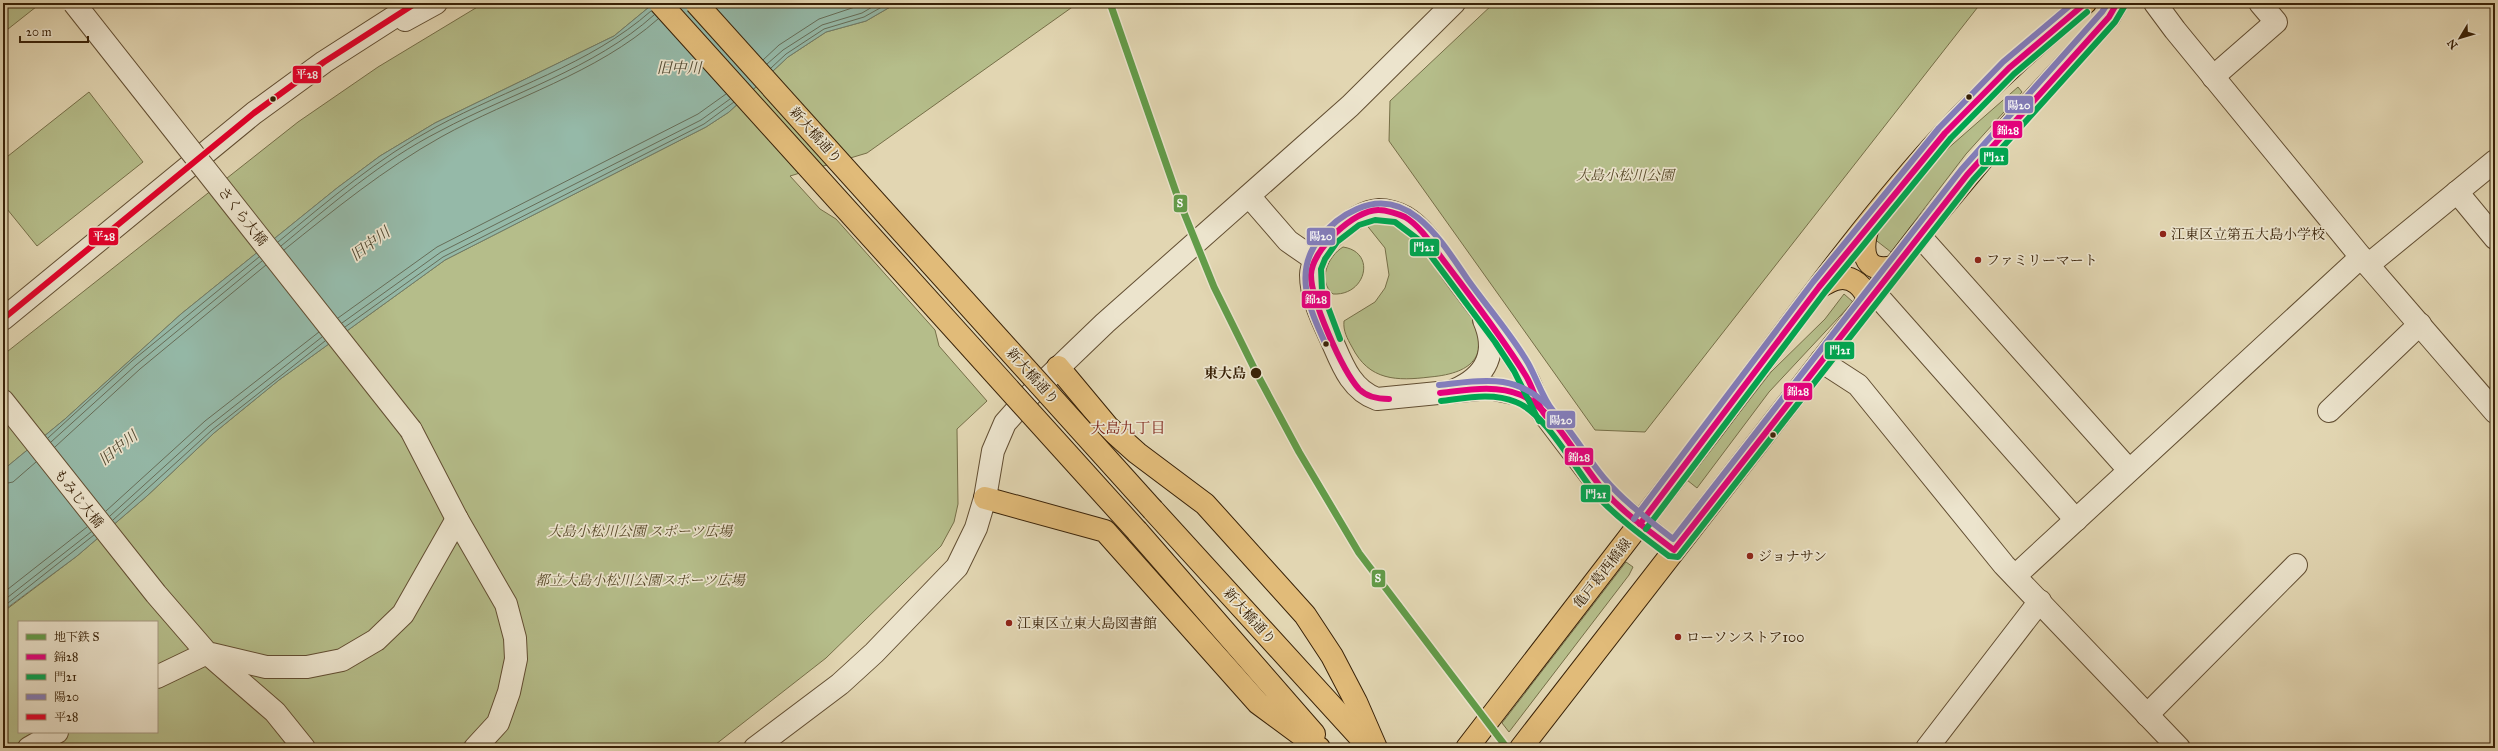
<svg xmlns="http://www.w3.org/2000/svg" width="2498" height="751" viewBox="0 0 2498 751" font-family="'IM FELL Great Primer','Noto Serif JP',serif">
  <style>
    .green { fill: #b5bd8a; stroke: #766f48; fill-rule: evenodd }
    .water { fill: #95b9a8; stroke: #707c68 }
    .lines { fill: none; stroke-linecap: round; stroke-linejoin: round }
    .shore { stroke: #666d58; stroke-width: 1 }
    .minor-casing { stroke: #624e32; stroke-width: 24 }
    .major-casing { stroke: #382107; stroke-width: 24 }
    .minor { stroke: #ece4cd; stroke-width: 22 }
    .major { stroke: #e1bb79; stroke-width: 22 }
    .minor-bridge-casing { stroke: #624e32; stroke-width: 24; stroke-linecap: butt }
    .major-bridge-casing { stroke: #382107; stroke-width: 24; stroke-linecap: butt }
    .minor-bridge { stroke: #ece4cd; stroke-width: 22 }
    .major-bridge { stroke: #e1bb79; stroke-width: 22 }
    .bus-1-casing { stroke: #ece4cd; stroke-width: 9 }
    .bus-2-casing { stroke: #ece4cd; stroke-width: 9 }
    .bus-3-casing { stroke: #ece4cd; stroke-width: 9 }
    .bus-4-casing { stroke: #ece4cd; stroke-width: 9 }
    .bus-1 { stroke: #e5007d; stroke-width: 6 }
    .bus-2 { stroke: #00a651; stroke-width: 6 }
    .bus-3 { stroke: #837dbb; stroke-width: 6 }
    .bus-4 { stroke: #e4002b; stroke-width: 6 }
    .metro-1-casing { stroke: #ece4cd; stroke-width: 10 }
    .metro-1 { stroke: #629c49; stroke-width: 7 }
    .bus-dot { fill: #382107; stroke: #ece4cd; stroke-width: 1.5 }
    .poi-dot { fill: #8f2418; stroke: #ece4cd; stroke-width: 1.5 }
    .labels { text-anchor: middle; stroke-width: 3.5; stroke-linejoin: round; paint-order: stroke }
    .street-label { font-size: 14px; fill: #382107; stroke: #ece4cd }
    .park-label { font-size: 14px; font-style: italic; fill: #574828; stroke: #ece4cd }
    .poi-label { font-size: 14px; fill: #382107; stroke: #ece4cd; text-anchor: start }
    .stop-label { font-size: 14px; font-weight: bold; fill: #382107; stroke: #ece4cd; text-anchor: end }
    .water-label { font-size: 15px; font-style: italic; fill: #4f472f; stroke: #ece4cd }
    .neighbourhood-label { font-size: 15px; fill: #7a1f14; stroke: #ece4cd }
    .line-badge { stroke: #ece4cd; stroke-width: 1.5 }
    .badge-label { font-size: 11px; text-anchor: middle; font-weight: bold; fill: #fff }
  </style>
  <rect width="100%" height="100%" fill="#e2d6b2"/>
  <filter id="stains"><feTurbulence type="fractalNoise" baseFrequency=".005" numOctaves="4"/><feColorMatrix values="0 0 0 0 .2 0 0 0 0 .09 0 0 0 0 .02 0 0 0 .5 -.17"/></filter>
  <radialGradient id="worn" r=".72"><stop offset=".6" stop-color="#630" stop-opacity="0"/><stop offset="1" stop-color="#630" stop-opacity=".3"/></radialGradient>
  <g class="green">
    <polygon points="3,3 41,3 3,33"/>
    <polygon points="484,3 654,3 614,36 435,123 380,156 337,188 181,314 65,419 3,470 3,355 298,122 378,67"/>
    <path d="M897 3H1078L867 153 790 176 820 209 836 219 935 330 939 346 987 401 957 429 958 504 954 522 941 546 826 658 711 748H3V612L77 556 147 496 214 433 279 380 445 260 706 127 729 112 788 57 826 32 866 21ZM19 622H157V732H19Z"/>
    <polygon points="1494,3 1981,3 1645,432 1595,430 1389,141 1390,101"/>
    <polygon points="2018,87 2022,92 1966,154 1891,252 1873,238 1937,158"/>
    <polygon points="89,92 143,162 37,246 3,204 3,160"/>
    <path d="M1388 219 1411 231 1470 311C1491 354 1475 373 1430 377 1397 381 1369 381 1352 347 1347 338 1343 331 1344 321L1375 302 1385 288 1389 275 1385 248 1365 223Z"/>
    <path d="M1343 247C1377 252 1366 296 1333 294 1317 281 1328 256 1343 247Z"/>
    <polygon points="1844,294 1853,302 1769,392 1697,488 1687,480 1771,372 1825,319"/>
    <polygon points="1626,562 1633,567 1629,575 1509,732 1502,723"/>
  </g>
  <polygon class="water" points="654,3 897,3 866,21 826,32 788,57 729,112 706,127 445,260 279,380 214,433 147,496 77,556 3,611 3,470 65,419 181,314 337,188 380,156 435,123 614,36"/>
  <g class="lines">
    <g class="shore">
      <polyline points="763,60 779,45 819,19 867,3"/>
      <polyline points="767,64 783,50 822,25 862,13 879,3"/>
      <polyline points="771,68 786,54 824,29 864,17 889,3"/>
      <path d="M278 242C329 200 378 158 436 127 508 88 590 65 651 11"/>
      <path d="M281 246C332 204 381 161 440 131 511 93 594 69 654 15"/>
      <path d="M284 250C335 209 384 169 441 137 513 97 596 74 658 19"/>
      <polyline points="338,318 437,247 698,114 726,94"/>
      <polyline points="342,323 441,252 701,120 730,99"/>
      <polyline points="345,327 443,257 704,124 734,102"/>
      <polyline points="48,438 132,361 259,257"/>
      <polyline points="51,442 136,365 262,261"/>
      <polyline points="55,447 140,369 266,265"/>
      <polyline points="3,484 13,482 36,462"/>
      <polyline points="106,511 205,421 319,332"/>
      <polyline points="110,516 209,426 322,337"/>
      <polyline points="113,520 212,430 325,341"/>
      <polyline points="3,593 87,527"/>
      <polyline points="3,601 91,532"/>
      <polyline points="3,607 94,535"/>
    </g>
    <g class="minor-casing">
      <g id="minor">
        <polyline points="2155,3 2175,30 2361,257 2495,412"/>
        <polyline points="405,20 436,3"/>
        <polyline points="2213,77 2276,22 2260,3"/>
        <polyline points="2457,192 2495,238"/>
        <polyline points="1249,196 1288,241 1314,259"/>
        <polyline points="1919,235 2129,470"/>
        <polyline points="2368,265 2495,161"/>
        <polyline points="1874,292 2076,520"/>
        <polyline points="3,319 254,113 324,62 416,3"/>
        <polyline points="1821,361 1858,385 2004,565 2179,748"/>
        <path d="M1455 390C1487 376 1498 352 1484 320"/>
        <polyline points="3,401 156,594 207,653 266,667 307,667 342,660 376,640 403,614 457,519"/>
        <path d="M1538 406C1535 397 1532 387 1527 378 1508 343 1481 312 1457 279 1442 259 1427 230 1405 217 1398 213 1387 210 1379 210 1352 212 1312 248 1311 275 1311 298 1323 321 1332 341 1342 364 1351 390 1377 399L1489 388 1523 395 1538 406 1598 485 1617 504 1674 550"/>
        <polyline points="2329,411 2420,324"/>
        <polyline points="411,430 457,519 506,604 515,638 516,659 509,692 498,723 475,748"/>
        <polyline points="2015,576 2361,257"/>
        <polyline points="157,677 207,653 275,712 304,748"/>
        <polyline points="2147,715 2296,565"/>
        <polyline points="29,748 57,732"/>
        <polyline points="755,748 840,684 874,653 957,567 976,528 985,498 993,451 1005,423 1028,397 1105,323 1350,106 1454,3"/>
        <polyline points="1927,748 2040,601"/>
      </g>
    </g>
    <g class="major-casing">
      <g id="major">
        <path d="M1868 227C1861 249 1862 274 1893 267"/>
        <path d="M1819 287C1825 284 1831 280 1836 279 1852 274 1866 288 1868 302"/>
        <polyline points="1058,367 1108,427 1137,453 1205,504 1305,615 1332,656 1356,702 1376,748"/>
        <polyline points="985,498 1105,531 1258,703 1319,748"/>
        <polyline points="1153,510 1369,747"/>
        <polyline points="1137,531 1314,734"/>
        <path d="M1467 748C1547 644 1628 540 1708 435 1785 333 1859 227 1946 132 1989 85 2037 44 2085 3"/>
        <polyline points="1521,748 1919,235 2014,121 2109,17 2117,3"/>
      </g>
    </g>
    <use href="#minor" class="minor"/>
    <use href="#major" class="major"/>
    <g class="minor-bridge-casing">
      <polyline id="minor-bridge" points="74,3 411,430"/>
    </g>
    <g class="major-bridge-casing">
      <g id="major-bridge">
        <polyline points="660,3 1137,531"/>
        <polyline points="696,3 1153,510"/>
      </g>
    </g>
    <use href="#minor-bridge" class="minor-bridge"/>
    <use href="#major-bridge" class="major-bridge"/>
    <g class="bus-1-casing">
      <g id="bus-1">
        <path d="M1440 393C1466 390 1496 384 1521 395 1556 411 1580 465 1606 493 1626 515 1651 532 1674 550L1967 175 2109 17 2117 3"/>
        <path d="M1389 399C1378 399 1367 397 1359 389 1342 370 1311 300 1311 275 1311 251 1354 209 1379 210 1385 210 1399 214 1405 217 1422 227 1435 250 1447 265 1474 301 1502 337 1526 376 1534 389 1536 404 1546 416"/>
        <polyline points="1640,524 1819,287 1945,133 2009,68 2082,6"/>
      </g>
    </g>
    <g class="bus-2-casing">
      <g id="bus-2">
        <polyline points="1340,339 1322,291 1321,269 1325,259 1337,242 1359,225 1375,220 1395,222 1419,240 1495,342 1514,371 1539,421"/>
        <path d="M1441 401C1466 398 1492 392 1516 402 1546 413 1577 473 1599 498 1620 520 1645 538 1669 556L1678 557 1973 180 2115 22 2124 7"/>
        <polyline points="1646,529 1825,292 1951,138 2014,74 2087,12"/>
      </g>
    </g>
    <g class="bus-3-casing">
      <g id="bus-3">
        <path d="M1326 345C1310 310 1292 272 1320 238 1330 225 1343 215 1357 209 1410 185 1443 244 1468 280 1488 308 1511 334 1528 363 1537 379 1542 397 1553 411"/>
        <path d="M1439 385C1460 383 1482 379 1503 382 1553 390 1575 444 1604 478 1624 502 1649 520 1673 539L1961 170 2102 12 2108 3"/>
        <polyline points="1634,519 1813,282 1939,128 2003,62 2073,3"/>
      </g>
    </g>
    <g class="bus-4-casing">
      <polyline id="bus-4" points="3,319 254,113 324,62 416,3"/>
    </g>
    <use href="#bus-1" class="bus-1"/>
    <use href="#bus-2" class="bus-2"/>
    <use href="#bus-3" class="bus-3"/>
    <use href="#bus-4" class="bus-4"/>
    <g class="metro-1-casing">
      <polyline id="metro-1" points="1110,3 1178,198 1214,287 1256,372 1299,452 1359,553 1507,748"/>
    </g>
    <use href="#metro-1" class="metro-1"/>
  </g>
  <g class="bus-dot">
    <circle cx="1969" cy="97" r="3.5"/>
    <circle cx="273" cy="99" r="3.5"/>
    <circle cx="1326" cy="344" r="3.5"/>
    <circle cx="1256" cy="373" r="6"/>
    <circle cx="1773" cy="435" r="3.5"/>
  </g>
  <g class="poi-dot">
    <circle cx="2163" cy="234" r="4"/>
    <circle cx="1978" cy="260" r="4"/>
    <circle cx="1750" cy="556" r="4"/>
    <circle cx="1009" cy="623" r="4"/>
    <circle cx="1678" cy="637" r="4"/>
  </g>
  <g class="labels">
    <g class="street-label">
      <text transform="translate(816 135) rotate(48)" y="5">新大橋通り</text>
      <text transform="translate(243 216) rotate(52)" y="5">さくら大橋</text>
      <text transform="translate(1033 376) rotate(48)" y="5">新大橋通り</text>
      <text transform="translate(79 498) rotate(52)" y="5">もみじ大橋</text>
      <text transform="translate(1602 573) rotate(-52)" y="5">亀戸葛西橋線</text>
      <text transform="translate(1250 616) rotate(48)" y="5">新大橋通り</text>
    </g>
    <g class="park-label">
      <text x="1625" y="180">大島小松川公園</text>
      <text x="640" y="536">大島小松川公園 スポーツ広場</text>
      <text x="640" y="585">都立大島小松川公園スポーツ広場</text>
    </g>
    <g class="poi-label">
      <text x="2171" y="239">江東区立第五大島小学校</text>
      <text x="1986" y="265">ファミリーマート</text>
      <text x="1758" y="561">ジョナサン</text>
      <text x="1017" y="628">江東区立東大島図書館</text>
      <text x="1686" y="642">ローソンストア100</text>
    </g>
    <g class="stop-label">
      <text x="1246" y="378">東大島</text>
    </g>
    <g class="water-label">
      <text x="679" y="73">旧中川</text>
      <text transform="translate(370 244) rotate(-37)" y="5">旧中川</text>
      <text transform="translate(118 448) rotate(-39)" y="5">旧中川</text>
    </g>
    <g class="neighbourhood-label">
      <text x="1128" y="433">大島九丁目</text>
    </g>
  </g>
  <g class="line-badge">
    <rect x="292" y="65" width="30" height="19" rx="4" fill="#e4002b"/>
    <rect x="2004" y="95" width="30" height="19" rx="4" fill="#837dbb"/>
    <rect x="1992" y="120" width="31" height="19" rx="4" fill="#e5007d"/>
    <rect x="1979" y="147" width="30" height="19" rx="4" fill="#00a651"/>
    <rect x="1173" y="194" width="15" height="19" rx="4" fill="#629c49"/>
    <rect x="88" y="227" width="31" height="19" rx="4" fill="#e4002b"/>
    <rect x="1306" y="227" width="30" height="19" rx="4" fill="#837dbb"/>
    <rect x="1409" y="238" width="31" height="19" rx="4" fill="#00a651"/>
    <rect x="1301" y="290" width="30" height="19" rx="4" fill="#e5007d"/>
    <rect x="1824" y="341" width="31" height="19" rx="4" fill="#00a651"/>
    <rect x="1783" y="382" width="30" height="19" rx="4" fill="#e5007d"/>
    <rect x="1546" y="410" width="30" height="19" rx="4" fill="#837dbb"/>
    <rect x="1564" y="447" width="30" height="19" rx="4" fill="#e5007d"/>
    <rect x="1580" y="484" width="31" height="19" rx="4" fill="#00a651"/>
    <rect x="1371" y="569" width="15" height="19" rx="4" fill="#629c49"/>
  </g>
  <g class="badge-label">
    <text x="307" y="78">平28</text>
    <text x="2019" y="109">陽20</text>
    <text x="2008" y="134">錦28</text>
    <text x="1994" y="161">門21</text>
    <text x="1180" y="207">S</text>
    <text x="104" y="240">平28</text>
    <text x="1321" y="240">陽20</text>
    <text x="1424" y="251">門21</text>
    <text x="1316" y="303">錦28</text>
    <text x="1840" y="354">門21</text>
    <text x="1798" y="395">錦28</text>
    <text x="1561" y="424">陽20</text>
    <text x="1579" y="461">錦28</text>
    <text x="1596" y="498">門21</text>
    <text x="1378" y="582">S</text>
  </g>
  <rect width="2498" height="751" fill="none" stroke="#e2d6b2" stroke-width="16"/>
  <rect x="4" y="4" width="2490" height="743" fill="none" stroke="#382107" stroke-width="2"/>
  <rect x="8" y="8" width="2482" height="735" fill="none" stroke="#382107"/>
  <rect x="18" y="621" width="140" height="112" fill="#ece4cd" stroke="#a4967e"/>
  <rect x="26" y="634" width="20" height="6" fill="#629c49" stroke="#a4967e"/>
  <text x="54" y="641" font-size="12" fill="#382107">地下鉄 S</text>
  <rect x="26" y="654" width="20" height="6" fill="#e5007d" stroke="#a4967e"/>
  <text x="54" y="661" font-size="12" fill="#382107">錦28</text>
  <rect x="26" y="674" width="20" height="6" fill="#00a651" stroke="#a4967e"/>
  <text x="54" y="681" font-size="12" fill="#382107">門21</text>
  <rect x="26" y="694" width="20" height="6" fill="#837dbb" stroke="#a4967e"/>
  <text x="54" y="701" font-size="12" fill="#382107">陽20</text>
  <rect x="26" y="714" width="20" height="6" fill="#e4002b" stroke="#a4967e"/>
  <text x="54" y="721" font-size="12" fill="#382107">平28</text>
  <g transform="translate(2460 38) rotate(232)" stroke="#ece4cd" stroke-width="3" paint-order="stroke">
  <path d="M0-3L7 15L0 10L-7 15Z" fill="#382107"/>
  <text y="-6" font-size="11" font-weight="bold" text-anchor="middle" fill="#382107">N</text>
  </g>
  <path d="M20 36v6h68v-6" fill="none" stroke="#382107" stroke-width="2"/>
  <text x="26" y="36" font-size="12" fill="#382107" stroke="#ece4cd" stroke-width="3" paint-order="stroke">20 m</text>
  <rect width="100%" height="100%" filter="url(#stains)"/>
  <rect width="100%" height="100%" fill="url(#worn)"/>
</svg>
